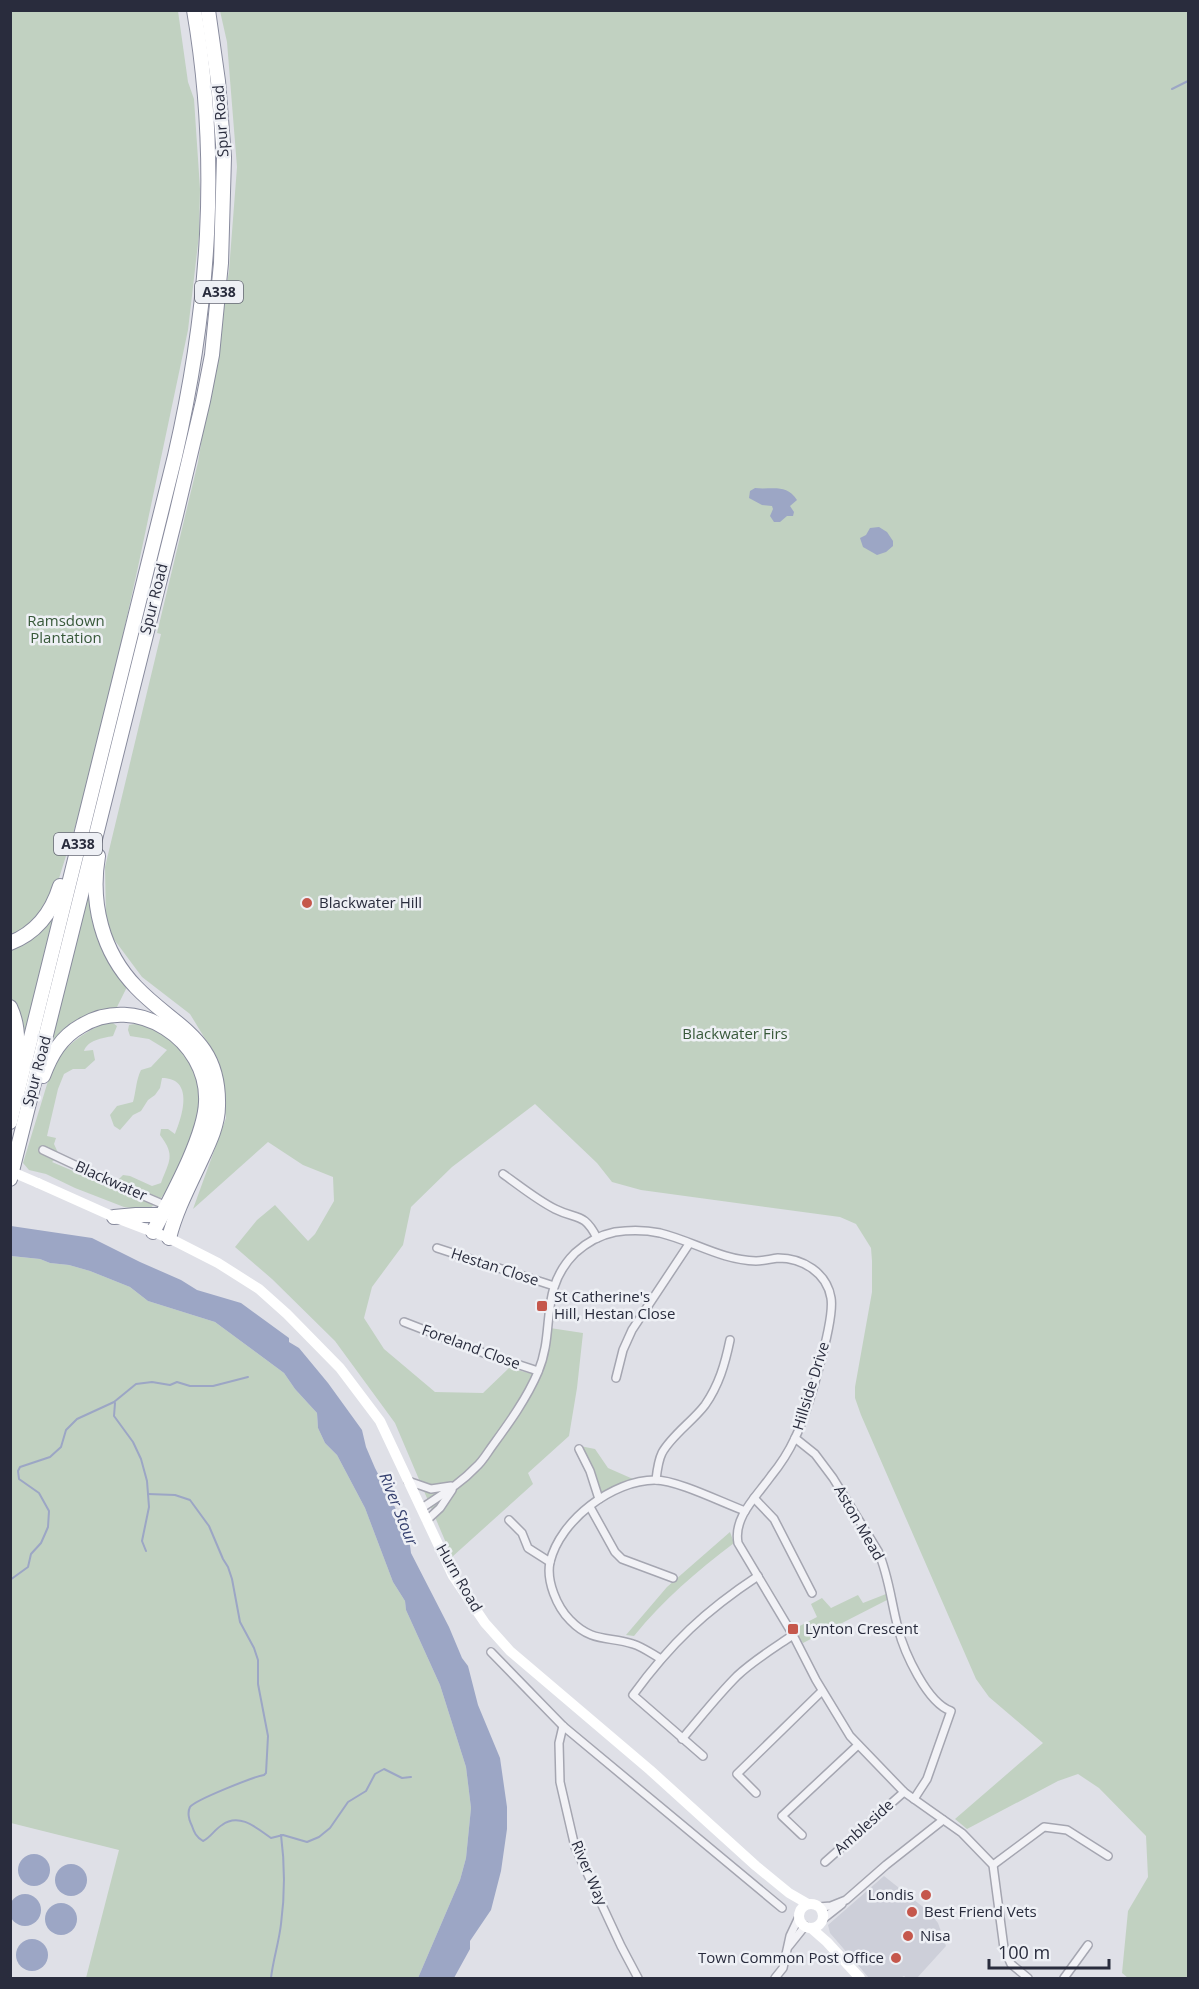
<svg xmlns="http://www.w3.org/2000/svg" width="1199" height="1989" viewBox="0 0 1199 1989" font-family="'Open Sans',sans-serif">
  <style>
    .built { fill: #cdcfd9 }
    .green { fill: #c1d1c1 }
    .water { fill: #9ca6c5 }
    .lines { fill: none; stroke-linecap: round; stroke-linejoin: round }
    .stream { stroke: #9ca6c5; stroke-width: 2 }
    .street-casing { stroke: #a5a6b1; stroke-width: 10 }
    .highway-casing { stroke: #888b9d; stroke-width: 16 }
    .street { stroke: #f2f2f6; stroke-width: 7 }
    .secondary { stroke: #fff; stroke-width: 10 }
    .highway { stroke: #fff; stroke-width: 14 }
    .secondary-bridge { stroke: #fff; stroke-width: 10 }
    .poi-dot { fill: #c5574c; stroke: #eef0f5; stroke-width: 2 }
    .labels { text-anchor: middle; stroke-width: 5; stroke-linejoin: round; paint-order: stroke }
    .shield { fill: #eef0f5; stroke: #646774; stroke-width: 1.5 }
    .shield-label { font-size: 14px; font-weight: bold; fill: #292c3d }
    .street-label { font-size: 15px; fill: #292c3d; stroke: #eef0f5 }
    .park-label { font-size: 15px; fill: #375839; stroke: #eef0f5 }
    .poi-label { font-size: 15px; fill: #292c3d; stroke: #eef0f5; text-anchor: start }
    .water-label { font-size: 16px; font-style: italic; fill: #36416f; stroke: #eef0f5 }
  </style>
  <rect width="100%" height="100%" fill="#dfe0e7"/>
  <polygon class="built" points="884,1876 928,1911 938,1923 946,1946 917,1978 907,1978 904,1976 900,1978 869,1978 830,1933 828,1925"/>
  <g class="green">
    <polygon points="10,11 178,11 188,82 194,99 200,189 199,235 188,330 138,567 94,766 56,888 34,925 10,939"/>
    <polygon points="220,11 1188,11 1188,1978 1128,1978 1122,1973 1128,1911 1148,1877 1146,1836 1099,1788 1078,1774 1058,1781 967,1829 955,1819 1043,1743 989,1697 976,1679 861,1415 855,1398 855,1387 872,1292 872,1261 871,1248 856,1224 840,1217 641,1190 612,1182 597,1163 535,1104 452,1167 411,1207 403,1245 372,1287 364,1318 384,1349 435,1392 483,1393 509,1368 541,1376 550,1328 583,1333 577,1388 569,1436 528,1473 533,1484 452,1557 395,1423 335,1341 272,1279 235,1247 257,1220 275,1205 308,1241 315,1234 334,1201 333,1177 303,1165 268,1142 193,1209 226,1118 218,1060 190,1014 142,977 113,938 106,919 105,867 161,634 157,633 198,462 229,271 237,167 227,42"/>
    <path d="M87 892 91 893C88 929 109 958 127 987L116 1009 83 1018 53 1045H49Z"/>
    <polygon points="55,910 56,914 26,1036 23,1036 14,1005 11,1000 11,947"/>
    <path d="M106 1023H113L117 1026 113 1036C102 1038 88 1040 84 1051L93 1050 95 1060 85 1069H73L64 1074 58 1089 47 1136 56 1138 54 1144 59 1155 52 1162 120 1191 119 1179 123 1175 130 1176 152 1186 161 1183C169 1161 176 1156 160 1135L161 1129H168L175 1134C183 1115 194 1078 162 1078L160 1088 155 1095 148 1100 141 1111 133 1115 120 1130 114 1126 110 1115 117 1106 133 1102C136 1091 136 1080 141 1070L151 1067 167 1050 149 1039 130 1036 128 1030 129 1025C143 1022 152 1027 164 1034 188 1049 204 1081 200 1110 197 1128 189 1145 181 1162 172 1181 166 1198 147 1210L124 1207 75 1188 46 1174 29 1170 23 1163 52 1068C64 1046 83 1032 106 1023Z"/>
    <polygon points="10,1256 40,1259 50,1263 69,1265 90,1271 130,1287 148,1301 215,1322 284,1373 295,1389 317,1413 318,1428 325,1443 337,1455 365,1508 393,1582 405,1601 406,1610 440,1685 466,1767 471,1808 466,1858 460,1880 418,1978 86,1978 119,1850 11,1823"/>
    <polygon points="580,1446 595,1449 608,1468 633,1479 601,1494 595,1473"/>
    <path d="M730 1532 734 1543C696 1572 664 1599 634 1636L626 1635 667 1587Z"/>
    <polygon points="886,1594 887,1600 803,1643 794,1629 817,1617 811,1604 822,1598 831,1608 858,1595 863,1603"/>
  </g>
  <g class="water">
    <path d="M755 488C772 490 786 483 797 500L790 506 794 512 793 516H787L780 522H774L770 516 773 509 772 506 762 505 749 498 750 491Z"/>
    <polygon points="879,527 887,532 893,541 893,546 886,552 877,555 863,547 860,538 866,535 870,528"/>
    <polygon points="11,1226 92,1238 140,1262 181,1280 197,1290 241,1303 289,1338 289,1342 299,1348 328,1383 362,1430 366,1447 375,1468 401,1519 409,1538 411,1553 449,1627 462,1658 468,1666 478,1705 500,1758 507,1807 507,1829 501,1871 491,1910 470,1941 470,1949 454,1978 418,1978 460,1880 466,1858 471,1808 466,1767 440,1685 406,1610 405,1601 393,1582 365,1508 337,1455 325,1443 318,1428 317,1413 295,1389 284,1373 215,1322 148,1301 130,1287 90,1271 69,1265 50,1263 40,1259 11,1256"/>
    <circle cx="34" cy="1870" r="16"/>
    <circle cx="71" cy="1880" r="16"/>
    <circle cx="25" cy="1910" r="16"/>
    <circle cx="61" cy="1919" r="16"/>
    <circle cx="32" cy="1955" r="16"/>
  </g>
  <g class="lines">
    <g class="stream">
      <polyline points="1172,89 1188,81"/>
      <polyline points="115,1403 114,1416 133,1442 141,1459 147,1481 149,1507 142,1541 146,1551"/>
      <path d="M148 1494 175 1495 190 1500 209 1526 223 1559 228 1567 232 1579 240 1622 254 1648 258 1660V1684L268 1736 266 1773 264 1775C253 1777 195 1800 190 1807 187 1813 189 1820 192 1826 194 1832 196 1837 203 1841 211 1837 214 1830 222 1825 239 1812 257 1828 271 1838L283 1835 307 1842 319 1837 330 1828 348 1802 366 1791 375 1774 384 1769 402 1778 411 1777"/>
      <polyline points="10,1580 28,1567 31,1554 41,1543 45,1534 48,1527 49,1511 39,1493 19,1479 18,1471 20,1467 50,1457 61,1447 66,1430 77,1419 114,1402 136,1384 152,1382 170,1385 177,1382 190,1386 213,1386 248,1377"/>
      <path d="M271 1978C273 1960 279 1942 281 1924 285 1894 285 1865 281 1835"/>
    </g>
    <g class="street-casing">
      <g id="street">
        <polyline points="43,1150 111,1182 167,1206"/>
        <path d="M503 1174C520 1186 537 1200 555 1209 577 1220 584 1212 597 1238"/>
        <polyline points="437,1248 554,1286"/>
        <polyline points="404,1322 489,1355 538,1371"/>
        <polyline points="616,1378 623,1350 632,1330 689,1244"/>
        <path d="M795 1438 815 1454 833 1478 878 1551C889 1576 891 1602 898 1628 904 1652 927 1703 951 1711L927 1779 914 1799"/>
        <polyline points="579,1449 590,1471 599,1499"/>
        <path d="M656 1480C657 1471 658 1461 662 1453 671 1436 693 1421 705 1405 719 1385 725 1364 730 1340"/>
        <polyline points="408,1481 431,1489 451,1486"/>
        <polyline points="754,1498 774,1519 812,1593"/>
        <polyline points="590,1507 615,1552 622,1559 673,1578"/>
        <path d="M422 1508C441 1495 460 1484 476 1467 483 1461 487 1453 493 1445 509 1423 527 1398 538 1372 556 1330 538 1290 575 1253 586 1243 600 1235 615 1232 629 1230 646 1230 660 1233 693 1241 721 1260 756 1261 763 1261 770 1259 778 1258 803 1258 827 1273 831 1298 835 1321 807 1414 795 1438 789 1451 780 1465 771 1476 757 1496 733 1517 738 1543L793 1635 816 1680 850 1736 904 1792 962 1833 993 1865 1004 1948 1011 1964 1028 1978"/>
        <polyline points="427,1520 440,1508 452,1490"/>
        <polyline points="509,1520 522,1533 528,1548 550,1562"/>
        <polyline points="491,1652 563,1726 782,1908"/>
        <path d="M661 1659C652 1654 643 1647 633 1644 609 1636 592 1643 570 1620 557 1607 546 1581 550 1562 560 1520 613 1480 655 1480 677 1480 723 1503 745 1511"/>
        <polyline points="563,1726 559,1743 560,1782 575,1847 621,1946 638,1978"/>
        <path d="M682 1739C700 1718 717 1696 737 1676 754 1660 774 1648 793 1635"/>
        <path d="M703 1756 633 1695C671 1643 705 1611 758 1576"/>
        <polyline points="756,1793 737,1774 822,1691"/>
        <polyline points="802,1835 782,1816 858,1745"/>
        <polyline points="825,1862 904,1792"/>
        <polyline points="993,1865 1044,1827 1067,1830 1108,1856"/>
        <polyline points="819,1907 831,1906 846,1900 886,1865 943,1820"/>
        <polyline points="823,1919 842,1904"/>
        <polyline points="789,1946 805,1926"/>
        <polyline points="775,1978 783,1968 790,1936 799,1917"/>
        <polyline points="1064,1978 1088,1945"/>
      </g>
    </g>
    <g class="highway-casing">
      <g id="highway">
        <path d="M98 856C90 903 102 952 136 987 175 1028 220 1038 218 1106 218 1124 210 1141 202 1158 190 1184 176 1210 169 1238"/>
        <path d="M10 943C36 933 52 912 60 886"/>
        <path d="M10 1007C21 1030 17 1053 13 1078"/>
        <path d="M43 1076C51 1055 61 1037 81 1026 136 992 209 1040 206 1102 205 1137 170 1199 153 1232"/>
        <path d="M10 1122 175 456C209 308 220 161 194 10"/>
        <polyline points="10,1179 176,515 203,401 212,355 221,263 224,157 218,81 208,10"/>
        <polyline points="114,1217 136,1215 162,1215"/>
      </g>
    </g>
    <use href="#street" class="street"/>
    <g class="secondary">
      <polyline points="38,1183 114,1217 169,1238 218,1263 259,1289 287,1314 340,1368 380,1421 453,1576 485,1623 510,1651 650,1770 756,1866 789,1893 808,1904"/>
      <circle cx="811" cy="1916" r="12"/>
      <polyline points="811,1928 827,1942 860,1978"/>
    </g>
    <use href="#highway" class="highway"/>
    <polyline class="secondary-bridge" points="10,1171 38,1183"/>
  </g>
  <g class="poi-dot">
    <circle cx="307" cy="903" r="6"/>
    <rect x="536" y="1300" width="12" height="12" rx="3"/>
    <rect x="787" y="1623" width="12" height="12" rx="3"/>
    <circle cx="926" cy="1895" r="6"/>
    <circle cx="912" cy="1912" r="6"/>
    <circle cx="908" cy="1936" r="6"/>
    <circle cx="896" cy="1958" r="6"/>
  </g>
  <g class="labels">
    <g class="shield">
      <rect x="195" y="281" width="48" height="22" rx="4.5"/>
      <rect x="54" y="833" width="48" height="22" rx="4.5"/>
    </g>
    <g class="shield-label">
      <text x="219" y="297">A338</text>
      <text x="78" y="849">A338</text>
    </g>
    <g class="street-label">
      <text transform="translate(221 121) rotate(-94)" y="5">Spur Road</text>
      <text transform="translate(154 599) rotate(-76)" y="5">Spur Road</text>
      <text transform="translate(37 1071) rotate(-75)" y="5">Spur Road</text>
      <text transform="translate(111 1181) rotate(24)" y="5">Blackwater</text>
      <text transform="translate(495 1267) rotate(18)" y="5">Hestan Close</text>
      <text transform="translate(471 1347) rotate(20)" y="5">Foreland Close</text>
      <text transform="translate(811 1386) rotate(-73)" y="5">Hillside Drive</text>
      <text transform="translate(859 1523) rotate(60)" y="5">Aston Mead</text>
      <text transform="translate(459 1578) rotate(60)" y="5">Hurn Road</text>
      <text transform="translate(864 1827) rotate(-42)" y="5">Ambleside</text>
      <text transform="translate(589 1873) rotate(67)" y="5">River Way</text>
    </g>
    <g class="park-label">
      <text x="66" y="626">Ramsdown<tspan x="66" dy="17">Plantation</tspan></text>
      <text x="735" y="1039">Blackwater Firs</text>
    </g>
    <g class="poi-label">
      <text x="319" y="908">Blackwater Hill</text>
      <text x="554" y="1302">St Catherine's<tspan x="554" dy="17">Hill, Hestan Close</tspan></text>
      <text x="805" y="1634">Lynton Crescent</text>
      <text x="914" y="1900" text-anchor="end">Londis</text>
      <text x="924" y="1917">Best Friend Vets</text>
      <text x="920" y="1941">Nisa</text>
      <text x="884" y="1963" text-anchor="end">Town Common Post Office</text>
    </g>
    <g class="water-label">
      <text transform="translate(399 1509) rotate(68)" y="6">River Stour</text>
    </g>
  </g>
  <rect width="1199" height="1989" fill="none" stroke="#292c3d" stroke-width="24"/>
  <path d="M989 1959v9h120v-9" fill="none" stroke="#292c3d" stroke-width="3"/>
  <text x="998" y="1959" font-size="18" fill="#292c3d" stroke="#eef0f5" stroke-width="4.5" paint-order="stroke">100 m</text>
</svg>
